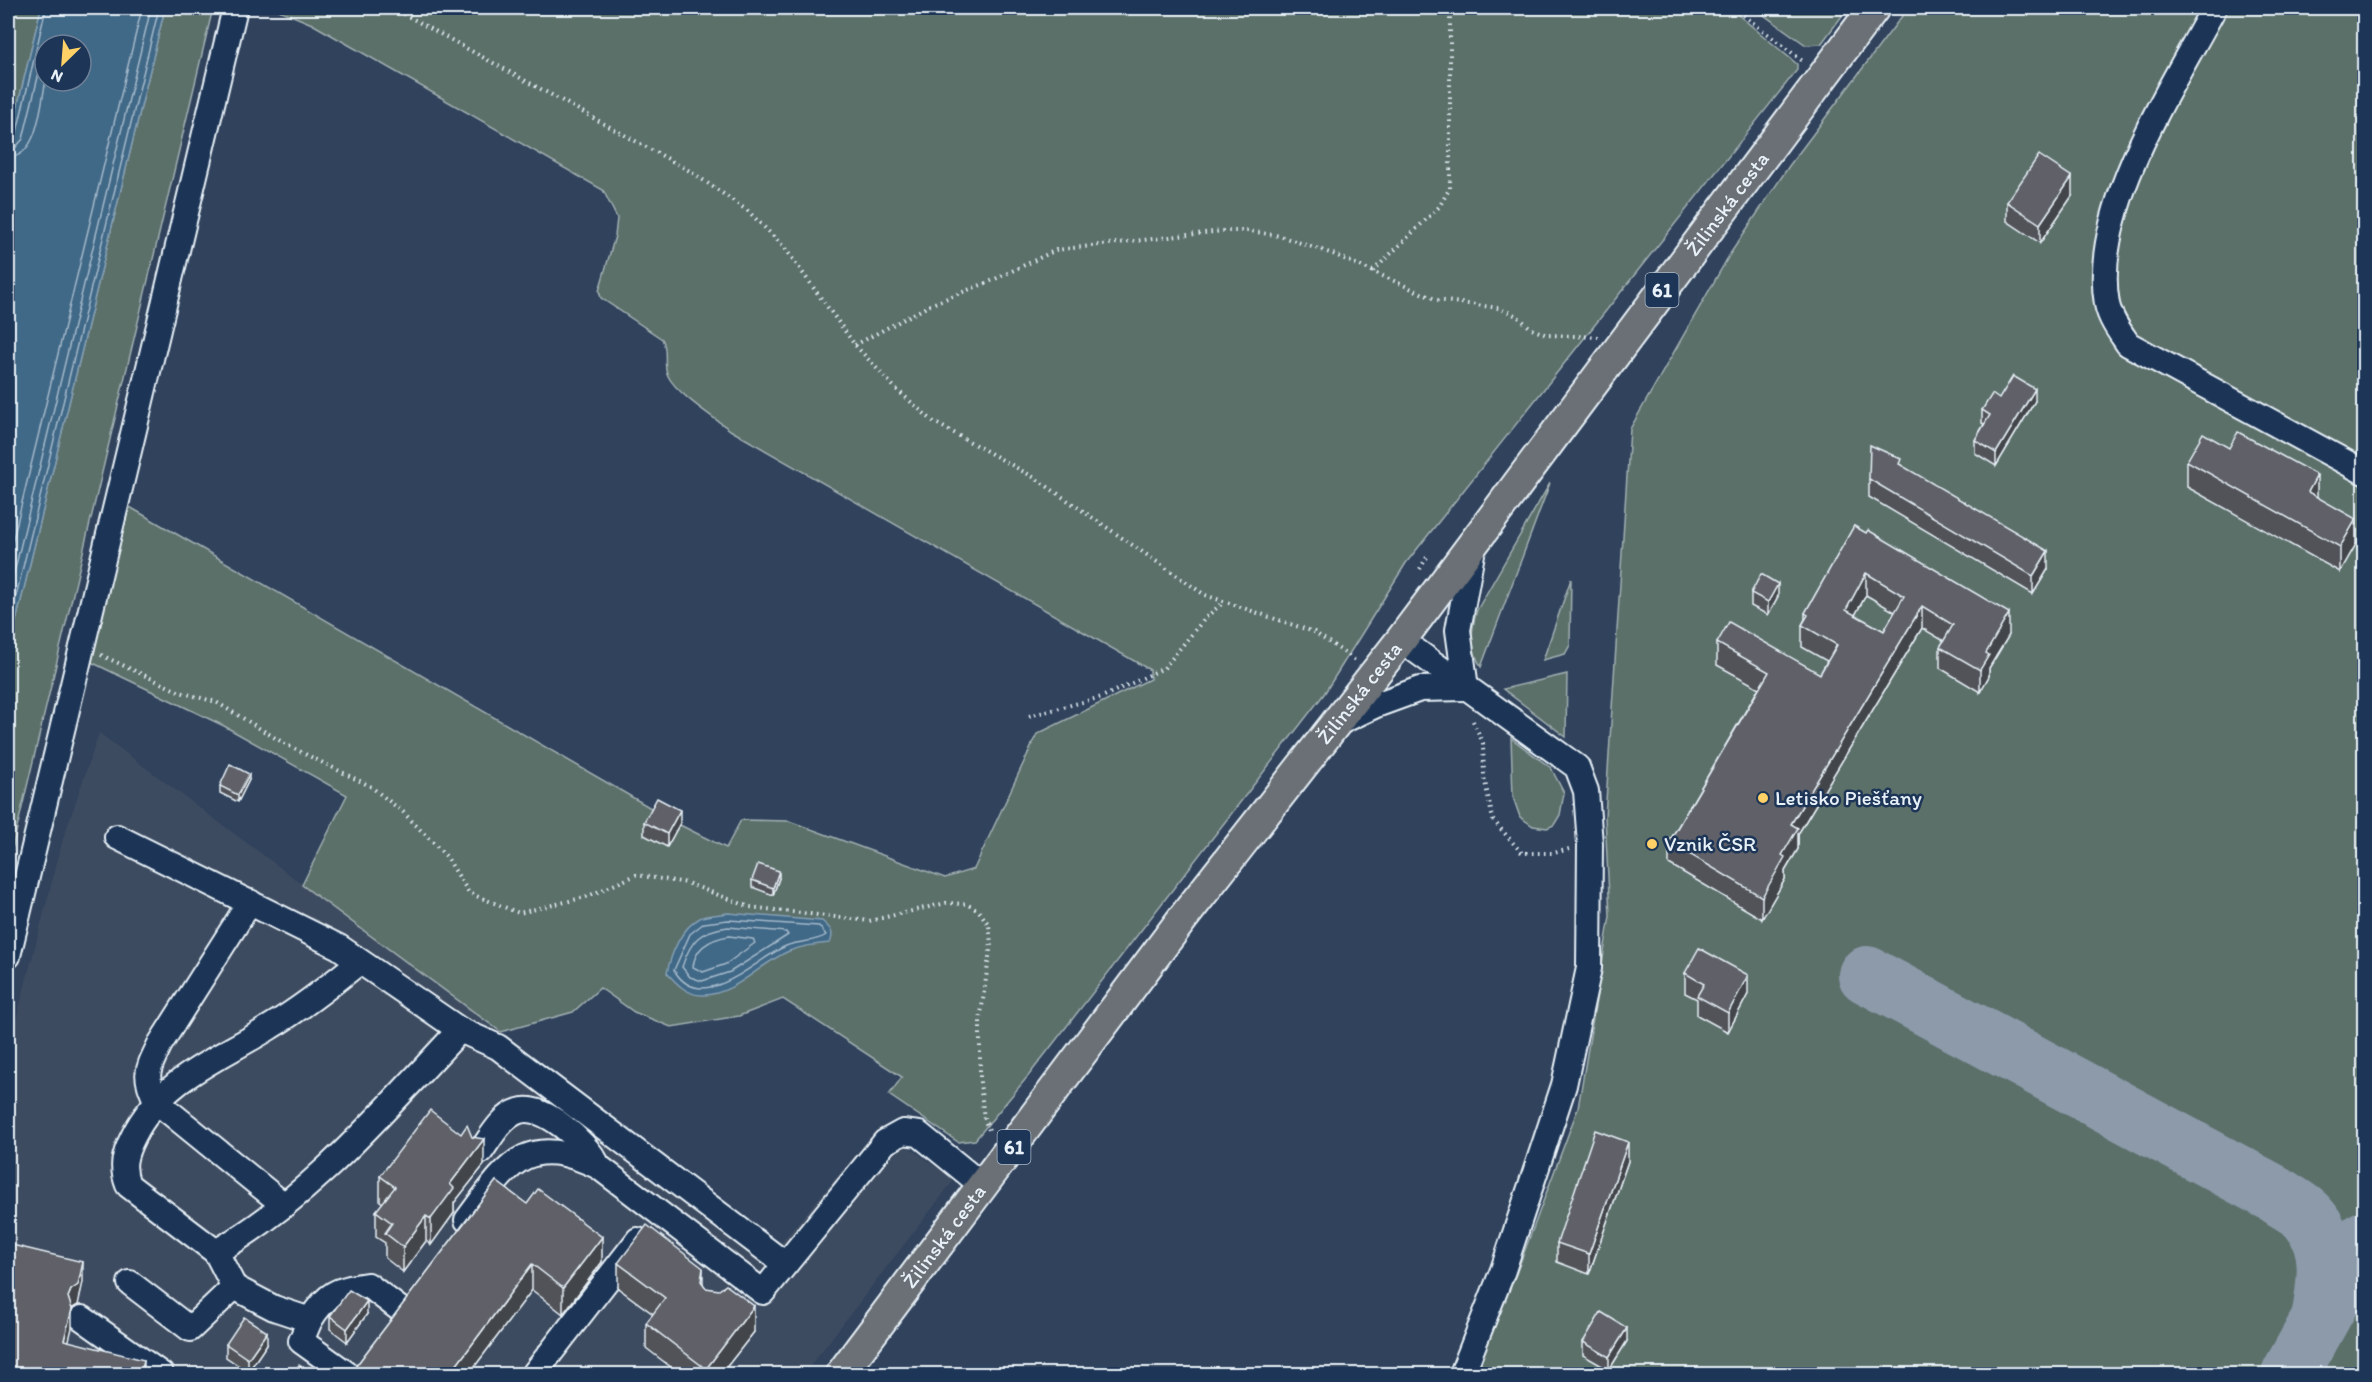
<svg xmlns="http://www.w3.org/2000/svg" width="2372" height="1382" viewBox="0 0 2372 1382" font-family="Itim,sans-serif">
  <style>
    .built { fill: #3e4b60 }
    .green { fill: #5c706b; stroke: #a2b0b2; stroke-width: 1.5 }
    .water { fill: #406887; stroke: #839fb4; stroke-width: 1.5; fill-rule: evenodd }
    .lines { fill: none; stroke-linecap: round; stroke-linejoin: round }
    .shore { stroke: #a5bacb; stroke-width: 1.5 }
    .taxiway { stroke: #8c9aaa; stroke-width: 58 }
    .minor-casing { stroke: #e8f1f8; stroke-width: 28 }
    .major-casing { stroke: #e8f1f8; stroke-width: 34 }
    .path { stroke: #e8f1f8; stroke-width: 4; stroke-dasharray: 1.5 4.5; stroke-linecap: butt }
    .minor { stroke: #1d3557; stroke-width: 24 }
    .major { stroke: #6b6f75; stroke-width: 30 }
    .wall { fill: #515359; stroke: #e8f1f8; stroke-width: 1.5; fill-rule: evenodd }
    .shaded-wall { fill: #424449; stroke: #e8f1f8; stroke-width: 1.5 }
    .building { fill: #5e6168; stroke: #e8f1f8; stroke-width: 1.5; fill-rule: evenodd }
    .poi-dot { fill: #ffd166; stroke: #1d3557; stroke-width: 2 }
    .labels { text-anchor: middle; stroke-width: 5; stroke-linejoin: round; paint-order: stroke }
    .shield { fill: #1d3557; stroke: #abb9c8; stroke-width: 1.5 }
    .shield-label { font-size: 20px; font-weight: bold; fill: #e8f1f8 }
    .street-label { font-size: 21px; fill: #e8f1f8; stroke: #1d3557 }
    .poi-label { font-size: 21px; fill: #e8f1f8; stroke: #1d3557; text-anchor: start }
  </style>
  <rect width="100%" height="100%" fill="#30425c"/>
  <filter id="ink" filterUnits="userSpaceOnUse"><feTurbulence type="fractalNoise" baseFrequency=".0167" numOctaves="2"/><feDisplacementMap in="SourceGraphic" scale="12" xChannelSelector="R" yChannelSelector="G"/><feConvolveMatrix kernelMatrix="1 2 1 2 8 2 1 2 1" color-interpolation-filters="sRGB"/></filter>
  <g filter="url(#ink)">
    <polygon class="built" points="99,733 501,1032 778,1246 880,1126 954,1180 804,1374 8,1374 8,1051 63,839"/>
    <g class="green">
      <polygon points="8,8 41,8 8,146"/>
      <polygon points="165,8 213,8 8,866 8,654"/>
      <path d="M274 8H1730L1797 64V70L1406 563 1324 694 1029 1075 975 1140 958 1142 889 1095 902 1077 783 999 739 1016 671 1027 634 1012 600 988 573 1012 501 1032 302 885 347 795 224 726 91 662 128 506 682 826 726 848 741 820 789 821 945 878 974 869 1037 734 1150 679V670L730 430C713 417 677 394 668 376 662 364 669 351 662 339L601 298 599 291 615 236 617 218 603 190 312 24Z"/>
      <polygon points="1754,8 1848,8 1821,44 1806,45"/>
      <polygon points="1908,8 2364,8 2364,1374 1474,1374 1516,1274 1578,1108 1610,916 1605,817 1630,429 1730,254 1789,166"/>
      <path d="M1550 483 1481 667C1470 647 1470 633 1477 610Z"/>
      <polygon points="1571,579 1570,645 1565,654 1543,660"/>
      <polygon points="1567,674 1566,737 1503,689"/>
      <polygon points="1511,738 1551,768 1564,793 1560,815 1554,825 1547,828 1533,826 1520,817 1513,797"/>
    </g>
    <g class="water">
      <path d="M41 8H165L8 654V146ZM45 45H81V81H45Z"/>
      <path d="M728 913 822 921C830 928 835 932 830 943 816 944 802 946 789 951 760 963 734 996 702 995 687 995 676 983 667 973 671 954 681 928 700 918 707 914 720 915 728 913Z"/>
    </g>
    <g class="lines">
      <g class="shore">
        <polyline points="8,141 16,136 46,8"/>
        <polyline points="8,149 16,147 23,139 45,48"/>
        <path d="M8 158C39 156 40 105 46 81"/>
        <polyline points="8,560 142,8"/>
        <polyline points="8,598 151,8"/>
        <polyline points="8,629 159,8"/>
        <path d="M728 920 819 926 826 935C817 942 798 941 786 946 755 959 702 1017 674 970L690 934 704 923Z"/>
        <path d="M728 927 786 932 788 935 730 972 702 981 690 977 682 967C691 939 700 931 728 927Z"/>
        <path d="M729 936 753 939 755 943 726 964 703 972 693 967C695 947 710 939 729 936Z"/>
      </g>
      <g class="taxiway">
        <path d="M1867 975 2277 1195C2286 1202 2300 1208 2308 1217 2333 1244 2326 1287 2320 1319"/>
        <polyline points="2290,1374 2364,1240"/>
      </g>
      <g class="minor-casing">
        <g id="minor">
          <path d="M2214 8C2172 87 2090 211 2107 304 2110 319 2120 332 2128 344L2364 472"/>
          <polyline points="1401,640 1577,767 1586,791 1590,844 1589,968 1564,1085 1503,1270 1462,1374"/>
          <polyline points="1334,725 1376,705 1420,689 1466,688 1458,630 1474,543"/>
          <polyline points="117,837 339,947 460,1030 498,1047 785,1264"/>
          <path d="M250 902 160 1044C147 1071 143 1075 157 1102L284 1205"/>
          <polyline points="8,956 235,8"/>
          <path d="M359 962C331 985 302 1008 270 1027 218 1060 162 1078 133 1137 124 1155 121 1167 128 1185L216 1252C312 1197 385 1109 460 1030"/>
          <path d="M481 1151C491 1137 502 1116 519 1111 543 1103 585 1142 596 1162"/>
          <path d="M467 1220C508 1165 525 1131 599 1167L763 1292 885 1142 903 1132 919 1134 983 1186"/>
          <polyline points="130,1283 190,1329 234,1287 216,1252"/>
          <polyline points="234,1287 274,1308 310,1320 301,1341 347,1374"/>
          <polyline points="82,1318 161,1374"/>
          <path d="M310 1320C327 1293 337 1289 368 1285L401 1310"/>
          <polyline points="534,1374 638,1240"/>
        </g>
      </g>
      <g class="major-casing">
        <g id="major">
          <path id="s1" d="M841 1374 1183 918 1401 640 1874 8"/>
        </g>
      </g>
      <g class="path">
        <polyline points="393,8 690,171 748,211 784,247 855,345 896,389 934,422 1035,478 1205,595 1314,632 1355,660"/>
        <polyline points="1734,8 1804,62"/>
        <polyline points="1373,271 1439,207 1450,188 1450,8"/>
        <polyline points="855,345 932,304 991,281 1056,250 1222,231 1250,231 1280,236 1333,254 1437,300 1499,308 1517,316 1532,329 1547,335 1598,337"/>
        <polyline points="1420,569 1427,557"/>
        <polyline points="101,655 180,692 216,702 287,745 370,786 403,812 446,856 469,893 519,913 586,897 636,875 687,883 750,907 869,921 946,903 966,904 979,911 989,925 991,943 980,1021 980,1082 984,1119 990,1132"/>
        <polyline points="1029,716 1102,697 1164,668 1205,618 1224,602"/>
        <polyline points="1473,721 1483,743 1484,777 1493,820 1522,853 1554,853 1569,849"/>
      </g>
      <use href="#minor" class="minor"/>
      <use href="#major" class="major"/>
    </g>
    <g class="wall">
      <polygon points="2072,196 2040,243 2007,221 2007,202"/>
      <polygon points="1999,399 2035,401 1996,466 1975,453 1975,440 1984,424 1982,423 1982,410"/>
      <polygon points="2229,448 2317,498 2356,544 2340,572 2187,487 2187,461"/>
      <polygon points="1901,465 2048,569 2033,594 1869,497 1869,479"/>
      <path d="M1854 526 2009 635 1989 668V676L1980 692 1940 668V647L1944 641 1922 628 1798 834V849L1785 871V879L1762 919 1669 864V842L1759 688 1717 665V643L1820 674 1827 661 1802 647V625L1805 619V613ZM1866 595 1895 612 1884 631 1855 615Z"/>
      <polygon points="1751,593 1778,596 1768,615 1751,606"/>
      <polygon points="249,780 238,802 220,793 220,786"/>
      <polygon points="644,822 680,823 667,847 644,835"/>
      <polygon points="779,878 773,895 752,887 752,880"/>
      <polygon points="1685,973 1748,994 1728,1032 1697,1015 1697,999 1685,993"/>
      <polygon points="1628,1161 1589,1274 1557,1262 1557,1243"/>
      <polygon points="484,1165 454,1203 454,1213 431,1245 426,1241 403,1272 385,1258 385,1243 376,1237 376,1211 383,1203 380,1201 380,1176"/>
      <polygon points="496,1181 602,1262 563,1314 532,1290 469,1374 350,1374"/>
      <polygon points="618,1263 703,1285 706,1288 754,1332 721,1374 680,1374 646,1348 646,1323 653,1314 618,1288"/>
      <polygon points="367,1314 347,1342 330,1329 330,1316"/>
      <polygon points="1627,1341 1609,1370 1583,1355 1583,1342"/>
      <polygon points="226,1344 267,1344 248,1372 226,1357"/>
    </g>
    <g class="shaded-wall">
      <polygon points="2072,177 2072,196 2040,243 2040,224"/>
      <polygon points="2035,389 2035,401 1996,466 1996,453"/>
      <polygon points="2317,475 2317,501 2308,492"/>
      <polygon points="2356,519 2356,544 2340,572 2340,547"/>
      <polygon points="2048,551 2048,569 2033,594 2033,576"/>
      <polygon points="1866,573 1866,595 1846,631 1846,610"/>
      <polygon points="1778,584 1778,596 1768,615 1768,602"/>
      <polygon points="1922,606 1922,628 1798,834 1798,849 1785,871 1785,879 1762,919 1762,897 1782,855 1791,824"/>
      <polygon points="2009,613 2009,635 1989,668 1989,676 1980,692 1980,670 1986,653"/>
      <polygon points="249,774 249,780 238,802 238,795"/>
      <polygon points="680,810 680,823 667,847 667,834"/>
      <polygon points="779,871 779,878 773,895 773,888"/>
      <polygon points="1748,975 1748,994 1728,1032 1728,1013"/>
      <polygon points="484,1139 484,1165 454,1203 454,1213 431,1245 431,1219 450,1184"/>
      <polygon points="1628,1142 1628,1161 1589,1274 1589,1254"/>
      <polygon points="426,1216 426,1241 403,1272 403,1247"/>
      <polygon points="602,1237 602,1262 563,1314 563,1288"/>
      <polygon points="83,1262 83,1282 78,1305 71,1309 68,1297"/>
      <polygon points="532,1264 532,1290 469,1374 450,1374"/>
      <polygon points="703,1268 703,1293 701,1281"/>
      <polygon points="367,1301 367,1314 347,1342 347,1329"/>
      <polygon points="754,1306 754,1332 721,1374 706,1374 706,1369"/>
      <polygon points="72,1309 72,1328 64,1360 64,1340"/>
      <polygon points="1627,1328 1627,1341 1609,1370 1609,1357"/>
      <polygon points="267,1332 267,1344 248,1372 248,1359"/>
      <polygon points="144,1360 144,1374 141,1374"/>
    </g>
    <g class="building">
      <polygon points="2039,155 2072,177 2040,224 2007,202"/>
      <polygon points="2013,376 2035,389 1996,453 1975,440 1990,415 1982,410 1992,394 1999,399"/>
      <polygon points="2238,432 2317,475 2308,492 2356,519 2340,547 2187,461 2203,433 2229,448"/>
      <polygon points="1870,445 1901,459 1899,464 2048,551 2033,576 1869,479"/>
      <path d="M1854 526 1866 533 1868 530 2009 613 1986 653 1989 655 1980 670 1940 647 1953 625 1922 606 1791 824 1798 828 1782 855 1785 857 1762 897 1669 842 1769 672 1717 643 1729 622 1820 674 1837 645 1802 625 1808 615 1805 613ZM1866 573 1904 596 1884 631 1846 610Z"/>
      <polygon points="1761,574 1778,584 1768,602 1751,593"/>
      <polygon points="230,764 249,774 238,795 220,786"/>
      <polygon points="657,798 680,810 667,834 644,822"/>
      <polygon points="758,864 779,871 773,888 752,880"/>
      <polygon points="1699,948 1748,975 1728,1013 1697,996 1704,984 1685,973"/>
      <polygon points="430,1110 461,1134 467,1125 472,1137 484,1139 450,1184 454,1188 431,1219 426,1216 403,1247 385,1233 392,1223 376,1211 395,1187 380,1176"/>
      <polygon points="1595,1130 1628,1142 1589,1254 1557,1243"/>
      <polygon points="496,1181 527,1204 538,1189 602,1237 563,1288 532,1264 450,1374 350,1374"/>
      <polygon points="647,1225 703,1268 701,1281 706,1288 719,1290 726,1285 754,1306 706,1369 646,1323 665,1298 618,1263"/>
      <polygon points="8,1244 83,1262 78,1285 71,1290 68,1297 72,1309 64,1340 144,1360 141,1374 8,1374"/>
      <polygon points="349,1290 367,1301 347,1329 330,1316"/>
      <polygon points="1601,1312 1627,1328 1609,1357 1583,1342"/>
      <polygon points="244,1317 267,1332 248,1359 226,1344"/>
      <polygon points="299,1365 312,1374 292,1374"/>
    </g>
  </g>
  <g class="poi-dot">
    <circle cx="1763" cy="798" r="6"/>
    <circle cx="1652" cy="844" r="6"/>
  </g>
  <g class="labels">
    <g class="shield">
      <rect x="1645.5" y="273" width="33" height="34" rx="4.5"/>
      <rect x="997.5" y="1130" width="33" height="34" rx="4.5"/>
    </g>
    <g class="shield-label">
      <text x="1662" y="297">61</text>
      <text x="1014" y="1154">61</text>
    </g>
    <g class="street-label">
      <text dy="7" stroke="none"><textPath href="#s1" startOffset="1468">Žilinská cesta</textPath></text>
      <text dy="7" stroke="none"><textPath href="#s1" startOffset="856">Žilinská cesta</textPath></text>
      <text dy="7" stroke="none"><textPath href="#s1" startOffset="172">Žilinská cesta</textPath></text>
    </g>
    <g class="poi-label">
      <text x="1775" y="805">Letisko Piešťany</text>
      <text x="1664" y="851">Vznik ČSR</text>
    </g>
  </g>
  <rect width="2372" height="1382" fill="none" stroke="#1d3557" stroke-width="30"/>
  <rect x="15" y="15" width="2342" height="1352" fill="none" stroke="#e8f1f8" stroke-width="2" filter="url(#ink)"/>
  <g transform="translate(63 63) rotate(205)"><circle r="28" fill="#1d3557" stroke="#6e8097" stroke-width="1.5"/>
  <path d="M0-4.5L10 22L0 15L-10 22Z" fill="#ffd166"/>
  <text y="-9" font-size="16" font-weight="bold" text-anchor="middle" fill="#e8f1f8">N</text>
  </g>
</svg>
